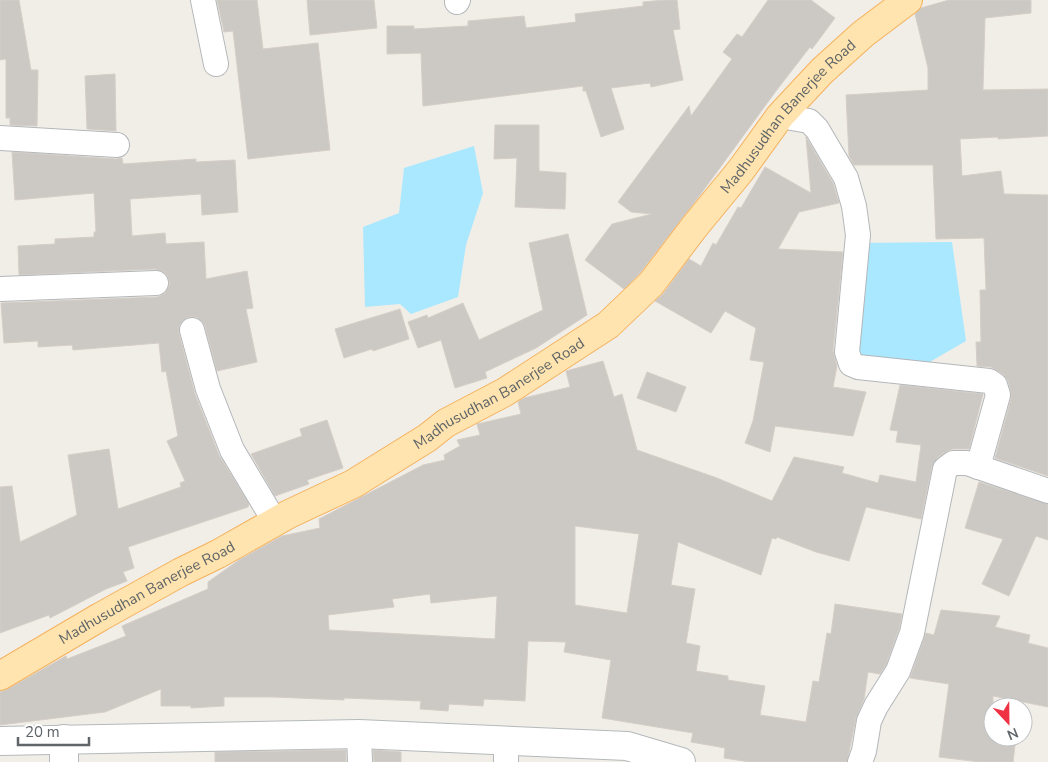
<svg xmlns="http://www.w3.org/2000/svg" width="1048" height="762" viewBox="0 0 1048 762" font-family="'Nunito Sans',sans-serif">
  <style>
    .water { fill: #aae8ff }
    .building { fill: #ccc9c5; stroke: #d6cec6; fill-rule: evenodd }
    .lines { fill: none; stroke-linecap: round; stroke-linejoin: round }
    .street-casing { stroke: #b3b7ba; stroke-width: 26 }
    .secondary-casing { stroke: #b4b9bc; stroke-width: 30 }
    .primary-casing { stroke: #f5b15d; stroke-width: 30 }
    .street { stroke: #fff; stroke-width: 24 }
    .secondary { stroke: #fff; stroke-width: 28 }
    .primary { stroke: #ffe4af; stroke-width: 28 }
    .labels { text-anchor: middle; stroke-width: 4.5; stroke-linejoin: round; paint-order: stroke }
    .street-label { font-size: 15px; fill: #5f6568; stroke: #fff }
  </style>
  <rect width="100%" height="100%" fill="#f1eee8"/>
  <g class="water">
    <polygon points="474,146 483,193 466,245 458,297 411,314 400,304 365,307 363,227 399,213 404,168"/>
    <polygon points="952,242 966,341 914,371 850,360 853,243"/>
  </g>
  <g class="building">
    <polygon points="0,0 19,0 31,70 38,70 37,126 10,125 10,118 6,118 6,59 0,60"/>
    <polygon points="217,0 257,0 263,49 318,43 330,150 248,159 233,31 224,32"/>
    <polygon points="307,0 374,0 377,28 310,35"/>
    <polygon points="664,0 677,0 680,29 673,30 683,80 651,87 650,83 611,88 624,129 601,137 586,91 583,91 583,86 423,106 421,53 387,54 387,26 414,26 414,29 468,26 468,21 524,16 526,28 576,22 575,14 643,6 643,2"/>
    <polygon points="768,0 811,0 835,18 812,49 810,47 776,91 700,195 639,274 624,289 585,260 612,224 652,214 631,212 618,202 689,106 691,116 732,59 723,52 737,34 742,37"/>
    <polygon points="949,0 1031,0 1031,13 985,18 983,90 1048,89 1048,136 998,139 998,137 960,139 962,176 1001,171 1004,194 1048,195 1048,476 995,458 1011,399 1011,392 1008,381 1003,374 991,367 977,366 976,342 981,342 980,290 986,290 984,238 936,239 933,165 854,165 849,156 846,95 928,90 928,68 915,14 921,8"/>
    <polygon points="115,74 116,131 87,129 85,76"/>
    <polygon points="495,125 539,125 539,171 566,173 565,209 515,207 517,158 494,159"/>
    <polygon points="806,137 833,183 839,203 799,212 778,249 843,252 833,351 837,366 833,387 866,392 853,436 775,426 770,452 745,443 753,421 764,362 750,360 756,328 725,311 711,333 655,301 663,294 689,259 701,266 713,243 716,245 738,207 741,208 765,167 811,193"/>
    <polygon points="12,152 116,159 122,158 123,164 196,159 196,162 235,160 238,212 202,215 201,194 130,199 132,236 165,233 166,244 204,242 206,279 247,271 253,308 246,309 257,362 217,371 205,326 202,321 196,317 189,317 183,320 179,326 179,334 195,394 219,455 249,504 248,507 128,547 134,568 123,572 127,581 106,589 50,618 49,615 0,633 0,487 12,486 20,542 77,515 68,455 109,449 118,509 181,487 180,483 185,481 167,441 178,436 166,371 162,372 159,343 73,350 72,345 38,347 38,341 4,343 1,303 157,297 164,294 168,289 170,283 167,275 162,271 155,269 19,275 18,246 55,244 55,239 94,237 94,232 96,232 94,193 15,200"/>
    <polygon points="568,234 587,315 536,348 485,372 487,378 455,388 441,340 418,348 408,322 427,315 428,318 463,303 479,340 543,310 529,243"/>
    <polygon points="400,309 409,339 373,351 372,349 344,358 335,329"/>
    <path d="M603 361 614 397 622 394 637 450 717 478 772 501 794 457 844 467 842 473 878 483 880 475 916 482 921 445 896 442 898 431 890 430 900 385 983 394 969 449H953L945 452 937 458 932 466 921 519 866 507 849 561 816 552 777 537 776 539 772 538 761 575 678 542 671 585 695 589 686 643 700 646 696 671 728 676V680L765 686 760 715 806 722 813 681 819 682 827 633 831 634 835 604 902 614 899 629 886 665 880 674 868 672 864 699 856 718 847 762H750L724 758 725 748 691 742 693 733 602 718 611 660 564 652 566 642 528 641 525 701 484 699 483 706 449 704 448 711 420 709 421 701 344 698V700L274 697H224V706L191 708V706H161V689L105 712 0 725V692L8 689 66 656 67 659 126 636 122 626 208 589V582L239 560 282 536 320 528 319 519 423 465 445 460 444 455 460 446 457 440 480 435 477 424 521 414 518 402 524 398 570 387 566 371ZM575 526 639 534 627 613 575 605ZM430 594 431 603 497 596 495 639 329 630 328 615 394 607 392 599Z"/>
    <polygon points="647,372 686,387 676,412 637,398"/>
    <polygon points="327,420 343,468 307,480 309,484 275,496 251,454 302,436 300,429"/>
    <polygon points="979,482 1048,504 1048,540 1036,536 1009,596 982,584 1003,539 965,528"/>
    <polygon points="941,610 1000,616 995,627 1030,635 1028,643 1048,648 1048,707 993,696 993,737 1016,737 1013,762 980,762 939,757 949,684 910,678 926,633 934,635"/>
    <polygon points="346,750 346,762 215,762 215,752"/>
    <polygon points="373,750 401,752 401,762 374,762"/>
  </g>
  <g class="lines">
    <g class="street-casing">
      <g id="street">
        <polyline points="203,0 216,64"/>
        <polyline points="457,2 458,0"/>
        <polyline points="780,116 809,121 817,129 846,178 854,206 858,235 847,352 851,364 858,367 989,381 995,385 998,395 978,467"/>
        <polyline points="0,138 117,145"/>
        <polyline points="0,289 156,283"/>
        <polyline points="192,330 208,389 232,450 275,522"/>
        <polyline points="359,734 360,762"/>
        <polyline points="506,740 506,762"/>
        <polyline points="860,762 864,751 869,721 876,706 898,671 912,633 945,469 953,463 967,463 1048,491"/>
      </g>
    </g>
    <g class="secondary-casing">
      <g id="secondary">
        <polyline points="0,741 359,734 627,746 681,762"/>
        <polyline points="64,762 64,739"/>
      </g>
    </g>
    <g class="primary-casing">
      <g id="primary">
        <path id="s1" d="M0 676 100 617 181 572 218 554 289 514 353 484 427 438 446 423 505 392 608 325 651 284 695 226 741 170 780 116 822 71 863 34 908 0"/>
      </g>
    </g>
    <use href="#street" class="street"/>
    <use href="#secondary" class="secondary"/>
    <use href="#primary" class="primary"/>
  </g>
  <g class="labels">
    <g class="street-label">
      <text dy="5" stroke="none"><textPath href="#s1" startOffset="979">Madhusudhan Banerjee Road</textPath></text>
      <text dy="5" stroke="none"><textPath href="#s1" startOffset="574">Madhusudhan Banerjee Road</textPath></text>
      <text dy="5" stroke="none"><textPath href="#s1" startOffset="169">Madhusudhan Banerjee Road</textPath></text>
    </g>
  </g>
  <g transform="translate(1008 722) rotate(158)"><circle r="24" fill="#ffffff" stroke="#bfc1c3"/>
  <path d="M0-4L9 19L0 12L-9 19Z" fill="#ee3143"/>
  <text y="-8" font-size="14" font-weight="bold" text-anchor="middle" fill="#5f6568">N</text>
  </g>
  <path d="M18 737v8h71v-8" fill="none" stroke="#5f6568" stroke-width="2.5"/>
  <text x="25" y="737" font-size="15" fill="#5f6568" stroke="#ffffff" stroke-width="4" paint-order="stroke">20 m</text>
</svg>
